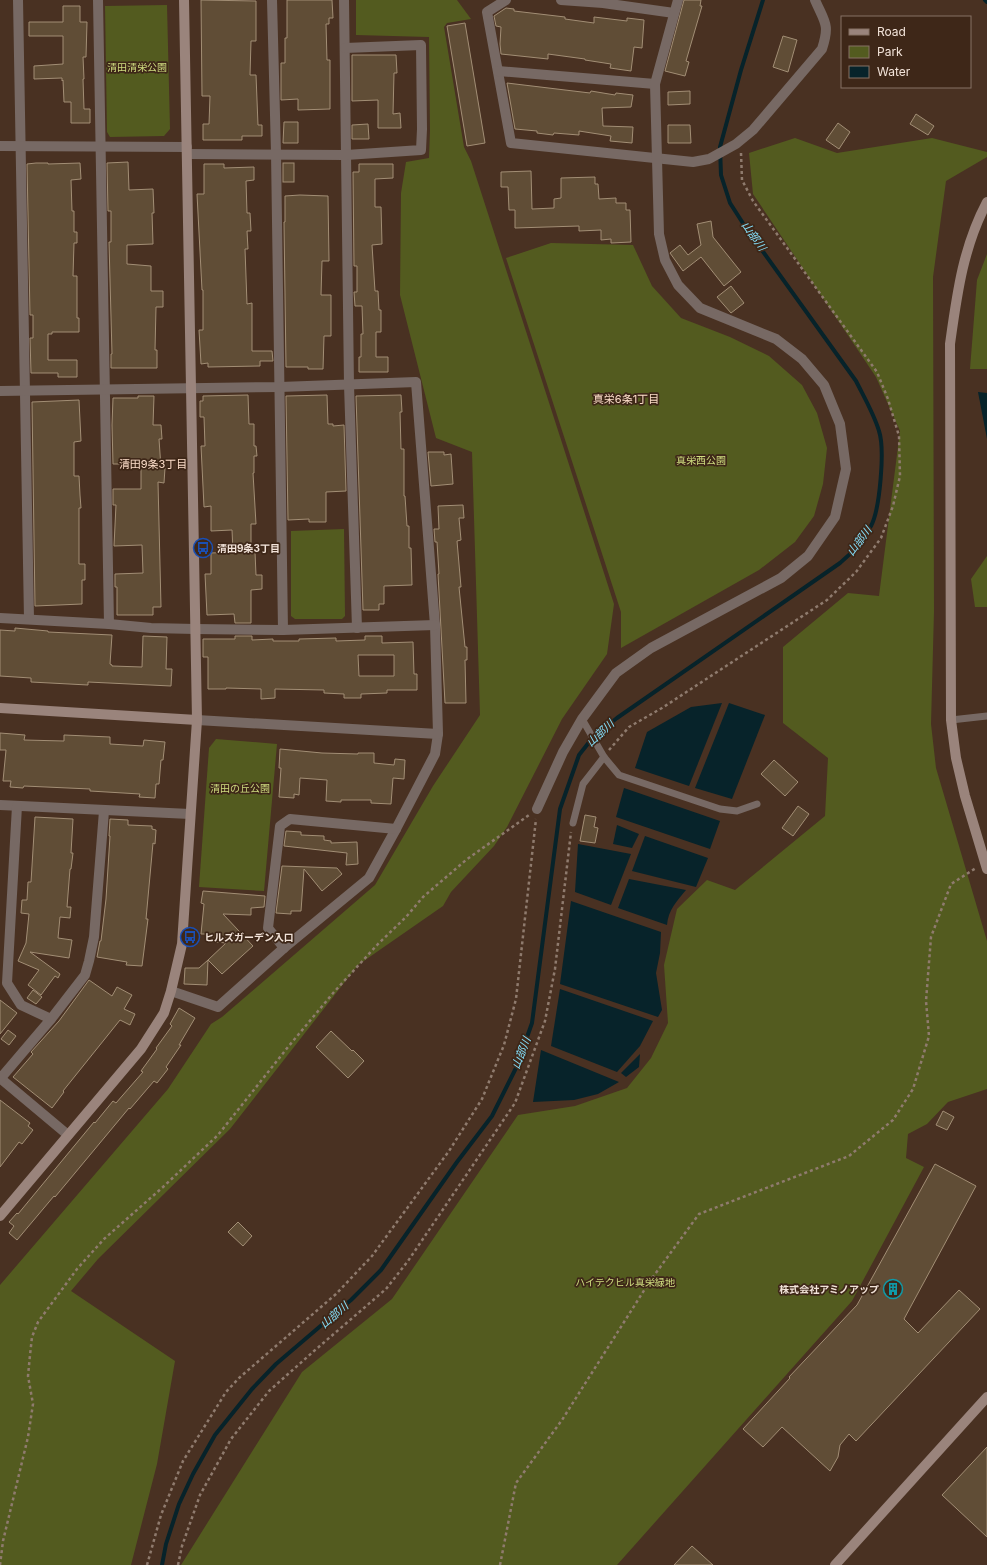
<svg xmlns="http://www.w3.org/2000/svg" width="987" height="1565" viewBox="0 0 987 1565" font-family="Inter,'Noto Sans JP',sans-serif">
  <style>
    .green { fill: #535b1f }
    .water { fill: #07232a }
    .lines { fill: none; stroke-linecap: round; stroke-linejoin: round }
    .stream { stroke: #07232a; stroke-width: 4 }
    .building { fill: #604d36; stroke: #a28e75; fill-rule: evenodd }
    .path { stroke: #8f7b6e; stroke-width: 2.5; stroke-dasharray: 3 3; stroke-linecap: butt }
    .lane { stroke: #776964; stroke-width: 7 }
    .street { stroke: #776964; stroke-width: 10 }
    .secondary { stroke: #9a847c; stroke-width: 10 }
    .labels { text-anchor: middle; stroke-width: 3.5; stroke-linejoin: round; paint-order: stroke }
    .park-label { font-size: 10px; fill: #d0de80; stroke: #3e2718 }
    .poi-label { font-size: 10px; font-weight: bold; fill: #f2e3d9; stroke: #3e2718; text-anchor: start }
    .water-label { font-size: 11px; font-style: italic; fill: #85e1fd; stroke: #3e2718 }
    .neighbourhood-label { font-size: 11px; fill: #fcddc9; stroke: #3e2718 }
  </style>
  <rect width="100%" height="100%" fill="#493122"/>
  <g class="green">
    <polygon points="356,0 457,0 471,19 447,23 444,27 464,147 471,161 614,604 607,654 562,719 507,827 494,846 451,892 443,906 358,965 230,1129 98,1259 71,1291 175,1361 157,1464 131,1565 0,1565 0,1285 168,1089 211,1024 222,1017 375,885 433,786 480,715 472,452 436,438 400,295 401,193 406,162 429,158 430,131 429,37 356,35"/>
    <polygon points="167,5 170,129 164,136 110,137 107,132 105,6"/>
    <polygon points="795,138 837,153 932,138 987,152 987,157 946,181 933,277 934,611 931,724 936,768 987,941 987,1089 948,1102 927,1124 908,1134 906,1158 924,1167 852,1301 617,1565 181,1565 302,1372 392,1299 518,1115 575,1106 627,1088 651,1058 668,1023 664,965 677,909 707,880 735,890 825,816 828,758 783,723 783,647 848,593 879,596 900,431 876,377 753,194 749,153"/>
    <polygon points="551,243 633,245 652,286 681,318 730,337 769,356 802,385 817,413 827,448 823,484 814,516 795,542 759,570 621,648 621,612 506,258"/>
    <polygon points="987,254 987,369 970,369 977,280"/>
    <polygon points="344,529 345,616 342,619 295,619 291,616 291,531"/>
    <polygon points="987,556 987,607 975,607 971,579"/>
    <polygon points="216,739 277,744 264,891 199,887 209,748"/>
  </g>
  <g class="water">
    <polygon points="978,392 987,393 987,439"/>
    <polygon points="722,703 689,786 635,768 647,732 691,707"/>
    <polygon points="729,703 765,715 732,799 695,788"/>
    <polygon points="624,788 720,821 710,849 616,817"/>
    <polygon points="617,825 639,834 632,848 613,844"/>
    <polygon points="645,836 708,858 696,887 632,871"/>
    <polygon points="578,844 631,854 611,905 575,892"/>
    <path d="M629 879 686 890C677 901 668 910 667 925L618 908Z"/>
    <polygon points="571,901 661,932 660,953 656,973 662,1010 658,1017 560,984"/>
    <polygon points="560,989 653,1021 640,1046 617,1072 551,1046"/>
    <polygon points="541,1050 619,1082 598,1094 574,1100 533,1102"/>
    <polygon points="640,1054 639,1067 626,1077 621,1073"/>
  </g>
  <g class="lines">
    <g class="stream">
      <polyline points="985,0 987,2"/>
      <path d="M162 1565 166 1544 179 1504 193 1474 215 1435 252 1389 276 1364 351 1300 381 1270 457 1162 492 1116 516 1068 532 1023 560 809 579 755 594 736 617 718 840 563C852 553 864 541 871 526 880 509 885 449 879 431 874 414 864 397 856 381L746 228 730 203 721 175 720 147 741 70 763 0"/>
    </g>
  </g>
  <g class="building">
    <polygon points="201,0 256,1 256,41 251,41 250,75 256,75 258,125 262,125 262,136 242,136 242,140 203,140 203,124 209,124 210,96 202,96"/>
    <polygon points="287,0 332,0 333,18 329,18 329,24 326,24 327,60 330,60 330,109 298,110 298,99 281,100 281,63 285,63 285,38 287,38"/>
    <polygon points="684,0 701,0 700,6 702,6 686,61 689,62 685,76 665,71"/>
    <polygon points="63,6 80,6 80,22 87,22 86,57 83,57 84,79 83,79 84,109 90,109 90,123 71,123 71,102 64,102 63,80 62,81 62,78 34,79 34,66 63,64 63,36 29,36 29,22 63,22"/>
    <polygon points="506,8 514,9 514,11 565,17 565,19 594,23 594,17 627,21 627,18 644,20 642,48 634,47 631,71 610,68 611,64 585,60 585,59 548,54 548,59 501,54 500,44 501,27 496,26 494,16"/>
    <polygon points="465,23 485,143 467,146 447,26"/>
    <polygon points="783,36 797,40 788,72 773,67"/>
    <polygon points="352,55 396,55 397,73 394,73 393,114 400,113 401,128 378,128 378,100 352,101"/>
    <polygon points="507,83 590,93 591,91 615,95 616,93 633,95 631,107 602,108 603,126 633,127 632,143 610,141 611,136 579,131 579,135 554,133 553,135 537,133 537,131 515,129"/>
    <polygon points="690,91 690,104 668,105 668,92"/>
    <polygon points="916,114 934,126 928,135 910,124"/>
    <polygon points="284,122 298,122 298,143 283,143"/>
    <polygon points="838,123 850,132 839,149 826,140"/>
    <polygon points="368,124 369,139 352,139 352,125"/>
    <polygon points="668,125 690,125 691,143 668,143"/>
    <polygon points="128,162 129,190 153,189 154,213 152,213 153,244 127,245 127,264 151,266 151,291 163,291 163,307 156,307 155,350 157,350 157,368 111,368 111,354 112,354 109,242 111,242 111,211 108,211 107,163"/>
    <polygon points="36,163 48,163 48,164 80,163 81,179 71,180 72,211 74,211 74,232 77,232 77,243 74,243 73,276 77,276 77,318 79,318 79,332 52,332 52,334 48,334 48,360 77,360 77,377 58,377 58,373 31,373 30,338 33,338 33,315 30,315 27,164"/>
    <rect x="283" y="163" width="11" height="19"/>
    <polygon points="204,164 224,164 224,168 254,167 254,180 246,181 247,213 250,213 251,231 247,231 248,249 245,249 247,304 252,303 252,351 272,351 273,361 260,361 260,366 208,367 208,363 201,364 199,330 203,330 203,290 202,290 197,194 204,194"/>
    <polygon points="359,164 393,164 393,178 375,179 375,207 381,207 382,244 372,245 375,291 378,291 379,310 381,310 381,332 376,332 376,357 388,357 388,372 359,372 359,357 361,357 361,334 363,334 362,306 355,306 354,292 357,292 357,266 354,266 353,172 359,172"/>
    <polygon points="531,171 532,209 554,208 554,199 561,198 561,178 595,177 595,184 598,184 599,199 616,198 616,203 626,203 626,210 630,210 631,242 611,243 611,239 601,240 601,230 579,231 579,226 515,228 515,210 509,210 508,187 501,187 501,172"/>
    <polygon points="300,195 328,196 329,261 322,261 321,295 331,295 331,336 324,336 323,369 308,369 308,367 286,367 284,222 285,222 285,196"/>
    <polygon points="711,221 713,237 741,272 724,286 701,257 683,271 670,253 680,245 688,255 701,245 697,224"/>
    <polygon points="731,286 744,303 731,313 717,297"/>
    <polygon points="248,395 249,424 254,424 254,446 256,446 257,456 254,456 254,473 253,473 256,524 251,524 251,553 255,552 256,575 262,575 262,589 251,590 251,623 235,623 234,614 207,615 205,574 211,574 211,553 233,552 232,530 211,531 211,506 204,507 201,446 205,446 204,417 200,417 200,401 203,401 203,396"/>
    <polygon points="327,395 328,424 333,424 333,426 344,425 346,491 326,492 326,522 309,522 309,519 288,520 286,396"/>
    <polygon points="401,395 402,412 400,412 401,449 404,449 404,496 405,496 407,526 409,526 409,548 411,548 412,585 384,586 384,604 379,604 379,610 363,610 356,396"/>
    <polygon points="138,396 154,396 153,425 161,425 162,439 159,439 161,468 165,468 164,483 158,482 161,607 153,607 153,615 117,615 117,587 115,587 115,574 143,573 142,545 114,546 116,505 113,505 113,489 141,489 141,464 113,464 112,425 113,398 138,398"/>
    <polygon points="79,400 81,441 74,442 74,476 79,476 80,495 81,508 79,508 79,564 85,564 85,580 82,580 82,604 35,606 32,402"/>
    <polygon points="428,452 444,452 444,455 451,454 453,484 431,486"/>
    <polygon points="463,505 464,518 459,518 461,540 457,541 461,587 459,587 465,647 467,647 467,660 465,660 466,703 445,703 438,574 439,574 437,542 435,542 434,529 439,529 438,506"/>
    <polygon points="15,628 48,631 48,632 112,635 110,664 112,665 112,666 142,667 143,636 167,637 166,669 172,669 171,686 88,682 88,685 31,682 31,678 0,676 0,630 15,631"/>
    <path d="M235 636H252V640L273 639V641H299V639L336 638V641L365 640V636H382V643L413 642 414 674H417V690H387V693L361 694V698H344V694L324 693V690L275 689V698L261 699V689L226 688V689H208V657H203V639H235ZM358 655H394V676H359Z"/>
    <polygon points="0,733 25,735 24,740 64,741 64,735 110,737 110,744 143,746 144,740 165,742 163,760 161,760 159,784 156,784 155,798 139,797 140,794 90,791 90,789 24,786 23,788 10,787 11,781 3,781 6,750 0,750"/>
    <polygon points="280,749 322,753 358,754 358,753 374,753 374,763 394,765 395,759 405,760 404,779 393,778 391,804 371,803 371,800 341,800 341,802 326,801 327,780 300,778 299,795 294,794 294,798 279,797 281,768 279,768"/>
    <polygon points="774,760 798,782 785,796 761,774"/>
    <polygon points="798,806 809,814 793,836 782,828"/>
    <polygon points="585,815 596,817 594,827 598,828 595,843 580,841"/>
    <polygon points="35,817 73,819 71,853 73,853 71,869 70,869 67,907 71,907 70,918 60,917 58,938 72,940 69,958 30,952 60,974 58,978 55,976 41,995 28,985 39,970 18,961 26,943 29,914 21,913 22,900 27,900 28,882 31,882"/>
    <polygon points="110,819 128,820 128,825 152,826 152,829 156,830 155,844 153,843 146,919 148,919 142,966 126,965 127,962 97,957 100,941 101,941 106,899 110,836 109,836"/>
    <polygon points="286,831 301,832 301,835 324,836 324,840 331,841 331,843 357,842 358,864 346,865 347,853 284,846"/>
    <polygon points="282,866 337,868 342,874 322,891 304,869 301,911 291,911 291,914 276,913"/>
    <polygon points="203,891 265,896 264,907 251,908 251,915 223,914 253,946 222,974 208,960 226,943 206,941 206,934 201,934 204,904 201,903"/>
    <polygon points="208,960 207,985 184,984 185,968 199,968"/>
    <polygon points="89,980 112,996 117,987 132,995 124,1009 135,1014 130,1025 120,1020 63,1091 64,1092 52,1108 13,1077 33,1054 31,1052 59,1021"/>
    <polygon points="33,990 42,997 36,1004 27,998"/>
    <polygon points="0,1000 17,1013 0,1034"/>
    <polygon points="179,1008 195,1018 179,1045 181,1045 166,1067 168,1069 157,1083 154,1081 130,1109 129,1108 70,1179 55,1197 54,1196 17,1240 9,1233 14,1226 9,1222 17,1213 18,1214 94,1122 95,1123 113,1101 116,1103 143,1072 141,1071 157,1049 156,1048 172,1026 170,1024"/>
    <polygon points="8,1030 16,1036 9,1045 1,1039"/>
    <polygon points="331,1031 352,1051 353,1050 364,1061 348,1078 316,1047"/>
    <polygon points="0,1100 30,1123 28,1126 33,1130 22,1144 19,1142 0,1167"/>
    <polygon points="943,1111 954,1117 947,1130 936,1125"/>
    <polygon points="935,1164 976,1186 904,1319 918,1333 959,1290 980,1309 856,1441 849,1434 840,1445 838,1457 830,1471 782,1427 763,1447 743,1429 790,1378 789,1377 857,1305"/>
    <polygon points="238,1222 252,1236 243,1246 228,1232"/>
    <polygon points="987,1447 987,1537 942,1495"/>
    <polygon points="692,1546 713,1565 674,1565"/>
  </g>
  <g class="lines">
    <g class="path">
      <polyline points="609,750 629,727 662,708 827,600 856,572 881,538 893,506 900,476 899,436 888,399 877,372 753,201 742,180 741,153"/>
      <polyline points="0,1565 3,1541 28,1437 33,1404 28,1376 30,1355 32,1337 38,1322 77,1269 104,1239 163,1187 218,1135 288,1047 334,992 378,944 406,917 423,897 466,860 529,815"/>
      <polyline points="147,1565 161,1515 183,1461 226,1392 239,1378 336,1294 372,1256 449,1151 482,1099 504,1045 516,999 536,819"/>
      <polyline points="178,1565 182,1546 200,1495 231,1439 269,1391 314,1351 386,1289 408,1261 515,1103 545,1021 555,969 571,832"/>
      <polyline points="500,1565 516,1483 562,1420 650,1281 699,1214 849,1156 893,1120 913,1089 929,1036 926,1001 931,937 951,884 976,868"/>
    </g>
    <g class="lane">
      <polyline points="582,719 604,757 619,775 720,809 737,811 757,804"/>
      <polyline points="951,720 987,716"/>
      <polyline points="573,823 583,784 604,757"/>
    </g>
    <g class="street">
      <polyline points="18,0 29,619"/>
      <polyline points="98,0 109,624"/>
      <polyline points="272,0 276,153 283,630"/>
      <polyline points="344,0 349,385 357,628"/>
      <path d="M506 0 487 12 511 143 693 162 709 159 736 144 753 130 822 49C830 24 825 23 815 0"/>
      <polyline points="561,0 603,3 674,13"/>
      <polyline points="498,71 655,84"/>
      <polyline points="0,146 187,147"/>
      <polyline points="187,154 346,155 421,150 422,129 421,45 345,48"/>
      <polyline points="0,391 280,387 416,382 435,625 438,734 435,754 396,829 369,878 284,948 218,1007 171,991"/>
      <polyline points="0,618 109,624 151,628 195,629 283,630 435,625"/>
      <polyline points="197,720 438,734"/>
      <polyline points="0,805 190,814"/>
      <polyline points="17,806 7,983 21,1005 51,1019"/>
      <polyline points="537,809 563,752 582,719 616,673 651,648 781,578 808,556 835,517 846,469 840,424 824,385 802,359 776,339 700,308 678,285 665,260 659,234 655,84 678,0"/>
      <polyline points="284,948 268,928 280,826 290,819 396,829"/>
      <polyline points="0,1078 68,1135"/>
      <polyline points="0,1079 51,1019 85,975 89,961 94,937 104,811"/>
    </g>
    <g class="secondary">
      <path d="M987 202C963 247 957 294 950 344L951 720 956 758 965 796 987 869"/>
      <polyline points="0,708 197,720"/>
      <polyline points="0,1216 141,1049 164,1013 171,991 182,944 197,720 184,0"/>
      <polyline points="835,1565 987,1397"/>
    </g>
  </g>
  <defs>
    <g id="bus-ring" transform="scale(1)"><circle r="9.5" fill="#3e2718" stroke="#1a4fb4" stroke-width="1.5"/><path d="M-5-6H5V4H4V6H2V4H-2V6H-4V4H-5ZM-3.5-4V0h7V-4ZM-3.5 1.2v1.5H-2V1.2ZM2 1.2v1.5H3.5V1.2Z" fill="#1a4fb4"/></g>
    <g id="building-ring" transform="scale(1)"><circle r="9.5" fill="#3e2718" stroke="#0f9aa8" stroke-width="1.5"/><path d="M-4-6H4V6H1V3H-1V6H-4ZM-2.5-4.3h1.7v1.8h-1.7ZM.8-4.3h1.7v1.8H.8ZM-2.5-1h1.7V.8h-1.7ZM.8-1h1.7V.8H.8Z" fill="#0f9aa8"/></g>
  </defs>
  <g fill-rule="evenodd">
    <use href="#bus-ring" x="203" y="548"/>
    <use href="#bus-ring" x="190" y="937"/>
    <use href="#building-ring" x="893" y="1289"/>
  </g>
  <g class="labels">
    <g class="park-label">
      <text x="137" y="71">清田清栄公園</text>
      <text x="701" y="464">真栄西公園</text>
      <text x="240" y="792">清田の丘公園</text>
      <text x="625" y="1286">ハイテクヒル真栄緑地</text>
    </g>
    <g class="poi-label">
      <text x="217" y="552">清田9条3丁目</text>
      <text x="204" y="941">ヒルズガーデン入口</text>
      <text x="879" y="1293" text-anchor="end">株式会社アミノアップ</text>
    </g>
    <g class="water-label">
      <text transform="translate(754 236) rotate(55)" y="4">山部川</text>
      <text transform="translate(859 541) rotate(-53)" y="4">山部川</text>
      <text transform="translate(600 733) rotate(-43)" y="4">山部川</text>
      <text transform="translate(521 1053) rotate(-69)" y="4">山部川</text>
      <text transform="translate(334 1315) rotate(-41)" y="4">山部川</text>
    </g>
    <g class="neighbourhood-label">
      <text x="626" y="403">真栄6条1丁目</text>
      <text x="153" y="468">清田9条3丁目</text>
    </g>
  </g>
  <rect x="841" y="16" width="130" height="72" fill="#3e2718" stroke="#867265"/>
  <rect x="849" y="29" width="20" height="6" fill="#9a847c" stroke="#867265"/>
  <text x="877" y="36" font-size="12" fill="#f2e3d9">Road</text>
  <rect x="849" y="46" width="20" height="12" fill="#535b1f" stroke="#867265"/>
  <text x="877" y="56" font-size="12" fill="#f2e3d9">Park</text>
  <rect x="849" y="66" width="20" height="12" fill="#07232a" stroke="#867265"/>
  <text x="877" y="76" font-size="12" fill="#f2e3d9">Water</text>
</svg>
